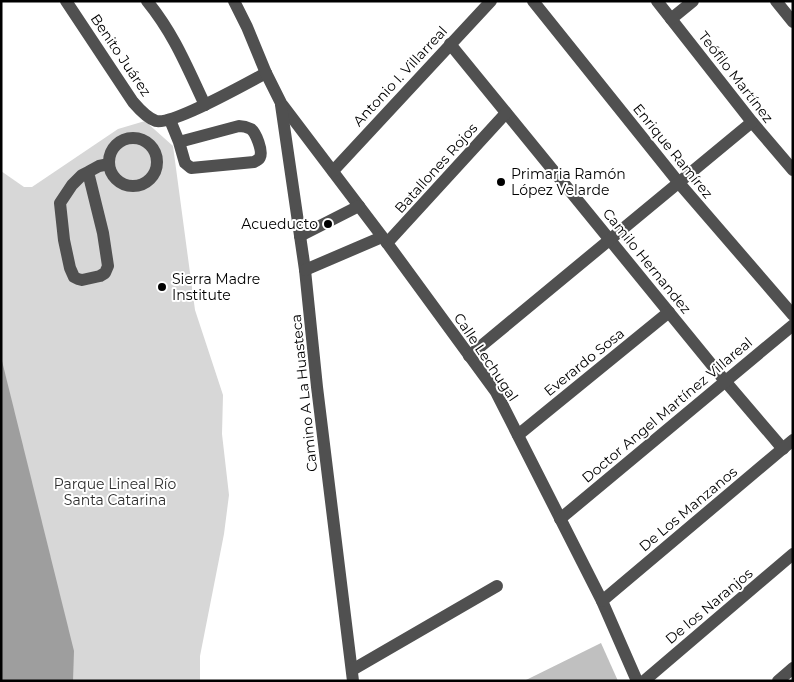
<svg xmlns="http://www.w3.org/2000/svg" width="794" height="682" viewBox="0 0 794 682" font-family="Montserrat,sans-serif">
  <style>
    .green { fill: #d7d7d7 }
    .water { fill: #9e9e9e }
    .building { fill: #c0c0c0 }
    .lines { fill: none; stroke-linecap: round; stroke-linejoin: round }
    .minor { stroke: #505050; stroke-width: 12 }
    .poi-dot { fill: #000; stroke: #fff; stroke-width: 2 }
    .labels { text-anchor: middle; stroke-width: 4; stroke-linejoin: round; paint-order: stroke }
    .street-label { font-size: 14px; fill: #000; stroke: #fff }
    .poi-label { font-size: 14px; fill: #000; stroke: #fff; text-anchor: start }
    .park-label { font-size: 14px; fill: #2e2e2e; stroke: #fff }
  </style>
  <rect width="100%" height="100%" fill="#fff"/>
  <polygon class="green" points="145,121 173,146 195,310 223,395 222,434 229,495 224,534 200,656 200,681 1,681 1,171 24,187 32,187 118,129"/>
  <polygon class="water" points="1,357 74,651 73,681 1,681"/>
  <polygon class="building" points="601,643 618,681 524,681"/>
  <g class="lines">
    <g class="minor">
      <path d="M66 1 133 102C139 109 147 118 156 121 173 125 247 83 266 73"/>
      <path d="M147 1C174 34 187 67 205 105"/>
      <polyline points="234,1 247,27 266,73 281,103 387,243 496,392 602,601 637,681"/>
      <polyline points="533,1 679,183 793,315"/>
      <polyline points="657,1 752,122 793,170"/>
      <polyline points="776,1 793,22"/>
      <polyline points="671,19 693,1"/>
      <polyline points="450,44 725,381 783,449"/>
      <polyline points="281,105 305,270 317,387 353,681"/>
      <path d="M170 120 179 142 185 163 191 168 254 162C257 160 259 160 260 157 263 151 256 133 251 129 247 127 243 126 239 126L179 142"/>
      <circle cx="133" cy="162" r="24"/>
      <polyline points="333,171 491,1"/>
      <polyline points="88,172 103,233 108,266 105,273 100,276 82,280 78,279 74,277 70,268 64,240 60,203 72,185 82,175 88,172 99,166 109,164"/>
      <polyline points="300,236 359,206"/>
      <polyline points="387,243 506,113"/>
      <polyline points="305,270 382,237"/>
      <polyline points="469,356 752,122"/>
      <polyline points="518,435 669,312"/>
      <polyline points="560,519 793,325"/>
      <polyline points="602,601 793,440"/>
      <polyline points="352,670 497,586"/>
      <polyline points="644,681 793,554"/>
      <polyline points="778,681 793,668"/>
    </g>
  </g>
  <g class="poi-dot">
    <circle cx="501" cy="182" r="5"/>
    <circle cx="328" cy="224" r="5"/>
    <circle cx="162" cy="287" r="5"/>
  </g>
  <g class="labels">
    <g class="street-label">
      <text transform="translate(121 55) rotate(56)" y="5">Benito Juárez</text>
      <text transform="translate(400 76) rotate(-47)" y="5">Antonio I. Villarreal</text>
      <text transform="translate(736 77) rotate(52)" y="5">Teófilo Martínez</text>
      <text transform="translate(673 151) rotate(51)" y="5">Enrique Ramírez</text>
      <text transform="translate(436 168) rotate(-48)" y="5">Batallones Rojos</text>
      <text transform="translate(647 261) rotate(51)" y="5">Camilo Hernandez</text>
      <text transform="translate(486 357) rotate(56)" y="5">Calle Lechugal</text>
      <text transform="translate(584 362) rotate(-39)" y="5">Everardo Sosa</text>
      <text transform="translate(304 393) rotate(-96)" y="5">Camino A La Huasteca</text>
      <text transform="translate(667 410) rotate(-40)" y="5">Doctor Angel Martínez Villareal</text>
      <text transform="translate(688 509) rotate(-40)" y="5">De Los Manzanos</text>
      <text transform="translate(709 606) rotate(-40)" y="5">De los Naranjos</text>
    </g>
    <g class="poi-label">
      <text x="511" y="179">Primaria Ramón<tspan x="511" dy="16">López Velarde</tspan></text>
      <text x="318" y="229" text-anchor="end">Acueducto</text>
      <text x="172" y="284">Sierra Madre<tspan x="172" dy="16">Institute</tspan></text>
    </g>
    <g class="park-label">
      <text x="115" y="489">Parque Lineal Río<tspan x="115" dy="16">Santa Catarina</tspan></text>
    </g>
  </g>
  <rect width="794" height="682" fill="none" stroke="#000000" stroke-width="5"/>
</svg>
